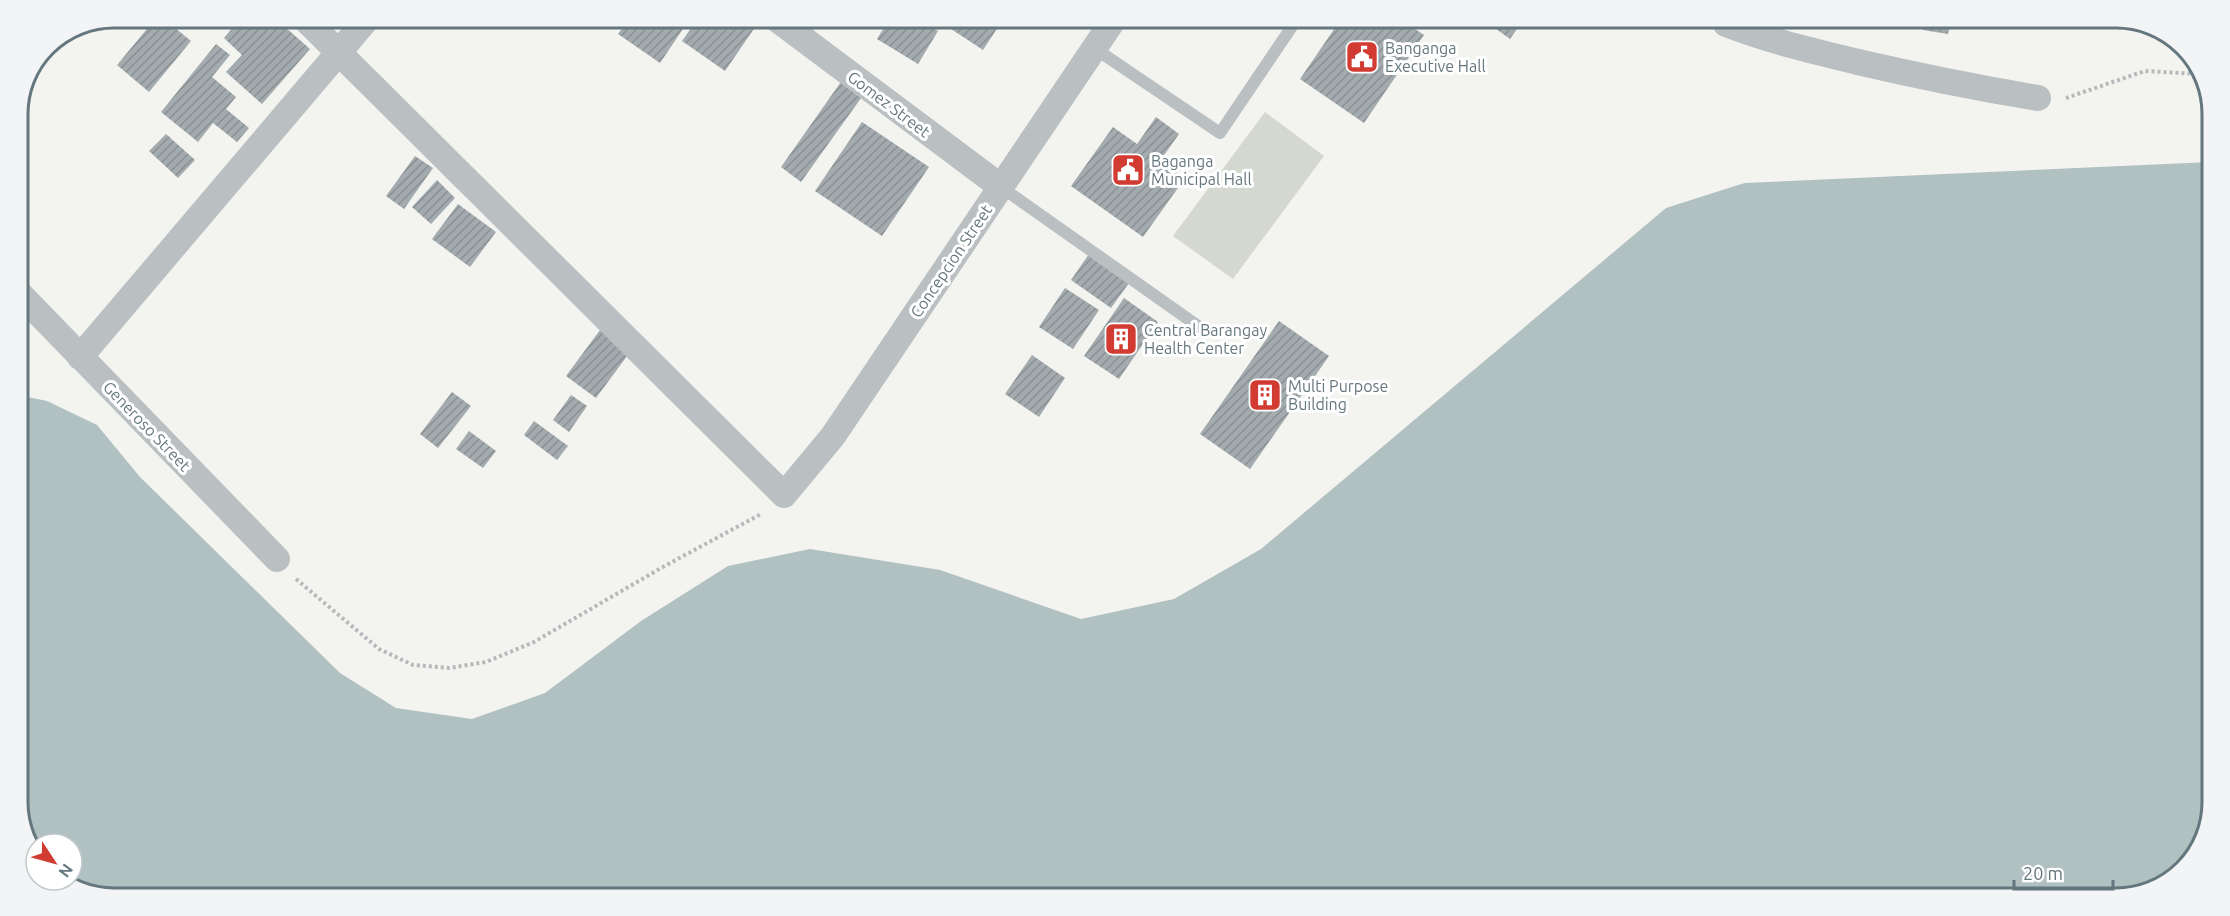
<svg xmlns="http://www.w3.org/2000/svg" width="2230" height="916" viewBox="0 0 2230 916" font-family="Ubuntu,sans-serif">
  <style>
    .pitch { fill: #d4d8cf }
    .water { fill: #b1c0c1 }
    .building { fill: url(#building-hatch) }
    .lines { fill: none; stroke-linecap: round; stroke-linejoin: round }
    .path { stroke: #b6b9bb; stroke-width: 4; stroke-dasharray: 3 3; stroke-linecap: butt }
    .service { stroke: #babfc1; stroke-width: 12 }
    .minor { stroke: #babfc1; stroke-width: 26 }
    .labels { text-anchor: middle; stroke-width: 6; stroke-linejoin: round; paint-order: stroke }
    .poi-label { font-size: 16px; fill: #65777e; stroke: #fff; text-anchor: start }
    .street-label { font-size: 16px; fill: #65777e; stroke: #fff }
    .rim { fill: none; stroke: #65777e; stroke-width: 3 }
  </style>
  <defs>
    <pattern id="building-hatch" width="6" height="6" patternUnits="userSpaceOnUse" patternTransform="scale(1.5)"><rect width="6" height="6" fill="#a3abae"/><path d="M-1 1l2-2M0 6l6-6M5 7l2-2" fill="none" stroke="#889093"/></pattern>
  </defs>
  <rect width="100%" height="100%" fill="#f3f3f0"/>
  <polygon class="pitch" points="1265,112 1324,156 1233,279 1173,236"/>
  <polygon class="water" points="2211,162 2205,838 2169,882 2116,898 78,891 64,880 72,880 72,844 36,844 36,855 18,808 18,395 47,401 97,425 140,477 340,673 396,708 472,719 545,693 641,621 728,566 810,549 940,570 1081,619 1174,599 1261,549 1666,208 1735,186 1745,183"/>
  <g class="building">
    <polygon points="156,18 163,18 191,41 149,92 117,65"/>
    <polygon points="241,18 276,19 310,49 262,104 226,72 242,55 224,38"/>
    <polygon points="628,20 689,20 660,63 618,34"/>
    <polygon points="697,20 760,20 725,71 682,41"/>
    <polygon points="888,21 921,21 938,31 918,64 877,39"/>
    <polygon points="939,21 1002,21 983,50"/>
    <polygon points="1339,22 1406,23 1424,35 1364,123 1300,79"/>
    <polygon points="1488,23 1521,23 1510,39"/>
    <polygon points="1924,24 1950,24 1948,34 1923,30"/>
    <polygon points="216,44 230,55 212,77 236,97 226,109 249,128 237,142 213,123 198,142 161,112"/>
    <polygon points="843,79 864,94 801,182 781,167"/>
    <polygon points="1156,117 1179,134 1160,161 1185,178 1143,237 1071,186 1113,127 1137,144"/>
    <polygon points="862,122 929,167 882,236 815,191"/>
    <polygon points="166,134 195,160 178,178 149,151"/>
    <polygon points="415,156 433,168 404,209 386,196"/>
    <polygon points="437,180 455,198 431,224 412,207"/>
    <polygon points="458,204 496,232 470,267 432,239"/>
    <polygon points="1089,254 1129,283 1111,308 1071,280"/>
    <polygon points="1065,288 1099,310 1073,349 1039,327"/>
    <polygon points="1124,298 1158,322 1119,379 1084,356"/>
    <polygon points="1279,321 1329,356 1250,469 1200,434"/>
    <polygon points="603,326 633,348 596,398 566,376"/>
    <polygon points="1032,355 1065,378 1039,417 1005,394"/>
    <polygon points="452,392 471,406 438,448 420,434"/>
    <polygon points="571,395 587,406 569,432 553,420"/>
    <polygon points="534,421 568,446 557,460 524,435"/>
    <polygon points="469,431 496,451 483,468 456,449"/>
  </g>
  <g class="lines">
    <g class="path">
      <polyline points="2066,98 2145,71 2199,74"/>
      <polyline points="296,579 379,649 413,665 449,668 486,662 534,642 661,568 761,514"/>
    </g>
    <g class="service">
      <polyline points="1094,48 1220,133 1295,22"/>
      <polyline points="1001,187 1205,331"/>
    </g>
    <g class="minor">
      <polyline points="305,19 784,495 833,436 1112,22"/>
      <polyline points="778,20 1001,187"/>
      <path d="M1726 24C1769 41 1813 51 1858 62 1918 76 1978 88 2038 98"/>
      <polyline points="18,292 277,559"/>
      <polyline points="80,357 367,19"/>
    </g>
  </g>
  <defs>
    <g id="civic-square" transform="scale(1.725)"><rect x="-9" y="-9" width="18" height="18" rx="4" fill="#d13b32" stroke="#fff"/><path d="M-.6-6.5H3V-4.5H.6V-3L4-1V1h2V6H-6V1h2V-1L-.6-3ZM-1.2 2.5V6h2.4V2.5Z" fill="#fff"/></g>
    <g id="building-square" transform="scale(1.725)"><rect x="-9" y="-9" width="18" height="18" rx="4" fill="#d13b32" stroke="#fff"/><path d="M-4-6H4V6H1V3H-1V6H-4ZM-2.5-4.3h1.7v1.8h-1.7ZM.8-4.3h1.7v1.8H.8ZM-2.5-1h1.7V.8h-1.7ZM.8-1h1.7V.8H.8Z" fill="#fff"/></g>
  </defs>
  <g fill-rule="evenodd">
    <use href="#civic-square" x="1362" y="57"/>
    <use href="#civic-square" x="1128" y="170"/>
    <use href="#building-square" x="1121" y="339"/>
    <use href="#building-square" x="1265" y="395"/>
  </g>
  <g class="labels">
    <g class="poi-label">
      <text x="1385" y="54">Banganga<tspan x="1385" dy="18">Executive Hall</tspan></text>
      <text x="1151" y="167">Baganga<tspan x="1151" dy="18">Municipal Hall</tspan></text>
      <text x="1144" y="336">Central Barangay<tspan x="1144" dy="18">Health Center</tspan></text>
      <text x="1288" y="392">Multi Purpose<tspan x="1288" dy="18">Building</tspan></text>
    </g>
    <g class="street-label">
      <text transform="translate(889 104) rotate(37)" y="6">Gomez Street</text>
      <text transform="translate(951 261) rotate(-56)" y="6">Concepcion Street</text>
      <text transform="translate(147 426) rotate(46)" y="6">Generoso Street</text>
    </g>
  </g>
  <path d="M0 0H2230V916H0ZM114 28H2116A86 86 0 0 1 2202 114V802A86 86 0 0 1 2116 888H114A86 86 0 0 1 28 802V114A86 86 0 0 1 114 28Z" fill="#f3f4f5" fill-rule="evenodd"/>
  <path class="rim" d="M114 28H2116A86 86 0 0 1 2202 114V802A86 86 0 0 1 2116 888H114A86 86 0 0 1 28 802V114A86 86 0 0 1 114 28Z"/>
  <g transform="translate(54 862) rotate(126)"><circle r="28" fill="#ffffff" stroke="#c1c9cb" stroke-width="1.5"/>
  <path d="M0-4.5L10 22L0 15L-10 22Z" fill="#d13b32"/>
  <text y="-9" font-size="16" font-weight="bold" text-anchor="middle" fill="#65777e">N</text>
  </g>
  <path d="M2014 880v9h99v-9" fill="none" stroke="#65777e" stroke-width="3"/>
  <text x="2023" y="880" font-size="18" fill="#65777e" stroke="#ffffff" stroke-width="4.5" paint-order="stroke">20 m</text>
</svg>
